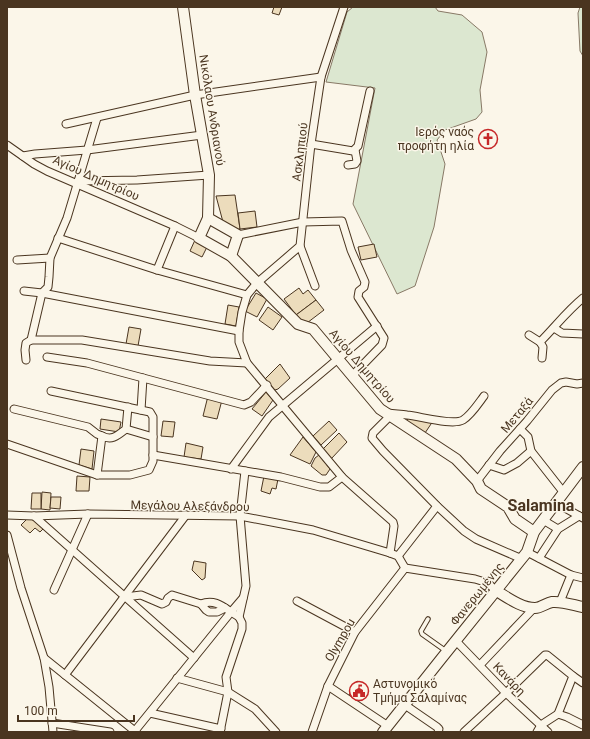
<svg xmlns="http://www.w3.org/2000/svg" width="590" height="739" viewBox="0 0 590 739" font-family="Roboto,sans-serif">
  <style>
    .green { fill: #dce7d0; stroke: #887966 }
    .building { fill: #ecdcbc; stroke: #4a3520 }
    .lines { fill: none; stroke-linecap: round; stroke-linejoin: round }
    .lane-casing { stroke: #4a3520; stroke-width: 5.5 }
    .street-casing { stroke: #4a3520; stroke-width: 9 }
    .secondary-casing { stroke: #4a3520; stroke-width: 12 }
    .lane { stroke: #fbf6e9; stroke-width: 3.5 }
    .street { stroke: #fbf6e9; stroke-width: 7 }
    .secondary { stroke: #fbf6e9; stroke-width: 10 }
    .labels { text-anchor: middle; stroke-width: 3; stroke-linejoin: round; paint-order: stroke }
    .street-label { font-size: 12px; fill: #4a3520; stroke: #fbf6e9 }
    .poi-label { font-size: 12px; fill: #4a3520; stroke: #fbf6e9; text-anchor: end }
    .district-label { font-size: 16px; font-weight: bold; fill: #4a3520; stroke: #fbf6e9 }
  </style>
  <rect width="100%" height="100%" fill="#fbf6e9"/>
  <g class="green">
    <polygon points="353,7 435,7 438,11 462,15 482,32 487,52 480,90 482,112 476,119 445,130 437,140 445,164 434,227 415,286 397,294 353,204 375,88 326,82 347,12"/>
    <polygon points="580,7 583,7 583,56 580,51 578,13"/>
  </g>
  <g class="building">
    <polygon points="274,7 282,7 279,15 272,13"/>
    <polygon points="235,195 240,229 235,230 223,222 216,196"/>
    <polygon points="255,211 257,227 240,229 238,213"/>
    <polygon points="195,240 207,247 202,257 190,251"/>
    <polygon points="374,244 377,257 361,260 358,247"/>
    <polygon points="299,288 303,294 308,290 316,300 296,315 284,299"/>
    <polygon points="256,293 267,299 257,317 245,311"/>
    <polygon points="316,300 324,310 303,326 296,315"/>
    <polygon points="228,305 239,307 236,326 225,324"/>
    <polygon points="268,307 282,317 273,330 259,320"/>
    <polygon points="129,327 141,329 138,346 126,344"/>
    <polygon points="280,364 290,378 278,389 275,390 265,379"/>
    <polygon points="266,392 273,400 262,416 252,409"/>
    <polygon points="208,396 222,400 217,419 203,416"/>
    <polygon points="409,417 433,421 423,436 405,423"/>
    <polygon points="101,419 121,422 119,432 100,429"/>
    <polygon points="163,421 175,422 173,437 161,436"/>
    <polygon points="329,421 337,430 321,445 313,436"/>
    <polygon points="339,433 347,442 331,459 323,449"/>
    <polygon points="303,437 316,452 310,464 290,455"/>
    <polygon points="186,443 203,447 201,459 184,457"/>
    <polygon points="81,449 94,451 92,469 79,465"/>
    <polygon points="319,455 330,469 326,475 322,475 311,466 315,458"/>
    <polygon points="77,476 90,477 89,491 76,491"/>
    <polygon points="264,476 278,479 276,489 272,488 270,494 261,491"/>
    <polygon points="42,492 51,493 50,510 41,509"/>
    <polygon points="32,493 41,493 41,509 31,509"/>
    <polygon points="51,497 61,497 60,509 50,508"/>
    <polygon points="30,516 44,528 40,532 35,528 30,533 21,525"/>
    <polygon points="194,561 206,563 205,578 202,580 192,570"/>
    <polygon points="357,681 368,688 360,701 349,695"/>
  </g>
  <g class="lines">
    <g class="lane-casing">
      <polyline id="lane" points="428,619 421,631 422,634 446,651"/>
    </g>
    <g class="street-casing">
      <g id="street">
        <polyline points="344,7 321,77 311,144 300,246 257,283 247,295 242,312 239,331 239,342 247,363 342,477 393,522 394,526 390,553"/>
        <polyline points="66,124 195,95 321,77"/>
        <polyline points="311,144 353,151 358,146 370,91"/>
        <polyline points="7,145 34,164 47,171 175,226 199,238"/>
        <polyline points="23,156 35,154 87,150 202,135"/>
        <polyline points="348,165 355,164 357,161 355,150"/>
        <polyline points="78,181 137,180 209,175"/>
        <polyline points="238,235 303,222 342,221 351,250 365,282 364,287 359,291 358,297 384,338 382,345 352,376"/>
        <polyline points="58,238 157,270 247,295"/>
        <polyline points="300,246 315,286"/>
        <polyline points="17,260 50,258"/>
        <polyline points="157,270 175,226"/>
        <polyline points="24,291 42,293 239,331"/>
        <polyline points="554,328 562,333 583,334"/>
        <polyline points="529,335 540,342"/>
        <polyline points="31,340 82,340 210,361 247,363"/>
        <polyline points="47,357 87,363 244,405 251,402 267,385"/>
        <path d="M542 358 543 347 540 342C555 327 567 311 583 298"/>
        <polyline points="26,360 25,350 26,343 31,340 42,293 48,287 49,277 50,258 67,218 97,118"/>
        <polyline points="14,409 88,427 97,434 102,436 97,475"/>
        <polyline points="141,410 143,378"/>
        <path d="M388 413C394 414 401 414 407 415 419 416 453 426 463 420 471 415 478 404 484 396"/>
        <polyline points="390,416 373,433 372,438 383,451 437,506 464,531 476,539 522,559"/>
        <polyline points="126,429 153,437"/>
        <polyline points="520,429 528,437 531,451 564,493"/>
        <path d="M102 436C112 441 117 436 126 429L128 407"/>
        <polyline points="7,444 97,475 130,475 149,470 153,461 153,417 150,412 51,391"/>
        <polyline points="153,455 281,477 320,487 329,487 342,477"/>
        <polyline points="489,465 504,470 517,463 531,451"/>
        <polyline points="231,469 269,417 377,326"/>
        <polyline points="477,481 500,451 527,421 552,390 561,383 566,382 577,384 583,383"/>
        <polyline points="556,503 583,518"/>
        <polyline points="7,515 34,516 88,514 240,516 313,530 390,553 398,556 405,568"/>
        <polyline points="34,516 194,658"/>
        <polyline points="543,520 558,529"/>
        <polyline points="7,535 21,588 44,658 136,732"/>
        <polyline points="527,552 571,575 583,578"/>
        <polyline points="398,556 437,506"/>
        <polyline points="539,558 558,529 579,516"/>
        <polyline points="405,568 475,579 488,583 495,590"/>
        <polyline points="54,590 88,514"/>
        <polyline points="125,597 141,595 162,604 166,602 168,598 172,595 201,604 206,610 209,612 217,612 225,608"/>
        <polyline points="297,601 355,632"/>
        <polyline points="560,602 571,575"/>
        <path d="M201 604C213 599 221 605 231 612L243 598"/>
        <polyline points="456,641 506,693 548,732"/>
        <polyline points="44,658 49,687 53,732"/>
        <polyline points="480,665 533,609"/>
        <polyline points="65,675 186,515"/>
        <polyline points="573,676 583,683"/>
        <polyline points="177,678 228,692 255,709 276,732"/>
        <polyline points="328,686 388,726"/>
        <polyline points="405,705 437,727 439,729 438,732"/>
        <polyline points="150,713 221,729"/>
        <polyline points="558,714 567,717 583,725"/>
        <polyline points="52,723 110,732"/>
        <polyline points="134,732 231,612 239,617 246,586 240,516 245,471"/>
        <polyline points="220,732 228,692 226,677 242,629 242,623 239,617"/>
        <polyline points="312,732 328,686 355,632 405,568"/>
        <polyline points="464,732 506,693 545,655 547,655 573,676 558,714 541,725 537,732"/>
      </g>
    </g>
    <g class="secondary-casing">
      <g id="secondary">
        <polyline points="183,7 195,95 209,175 208,218 199,238 231,256 298,324 313,329 380,409 456,459 477,481 481,489 508,507 515,519 534,532"/>
        <polyline points="208,218 238,235 231,256"/>
        <path d="M495 590C507 597 521 608 535 608 541 608 546 603 552 602 562 601 573 605 583 607"/>
        <polyline points="383,732 441,659 527,552 534,532 583,467"/>
      </g>
    </g>
    <use href="#lane" class="lane"/>
    <use href="#street" class="street"/>
    <use href="#secondary" class="secondary"/>
  </g>
  <defs>
    <g id="church-ring" transform="scale(1)"><circle r="9.5" fill="#fbf6e9" stroke="#c62828" stroke-width="1.5"/><path d="M-1.2-6h2.4v3.5h3.3v2.4h-3.3V6h-2.4V-.1h-3.3v-2.4h3.3Z" fill="#c62828"/></g>
    <g id="civic-ring" transform="scale(1)"><circle r="9.5" fill="#fbf6e9" stroke="#c62828" stroke-width="1.5"/><path d="M-.6-6.5H3V-4.5H.6V-3L4-1V1h2V6H-6V1h2V-1L-.6-3ZM-1.2 2.5V6h2.4V2.5Z" fill="#c62828"/></g>
  </defs>
  <g fill-rule="evenodd">
    <use href="#church-ring" x="488" y="139"/>
    <use href="#civic-ring" x="359" y="691"/>
  </g>
  <g class="labels">
    <g class="street-label">
      <text transform="translate(212 110) rotate(81)" y="4">Νικόλαου Ανδριανού</text>
      <text transform="translate(300 152) rotate(-83)" y="4">Ασκληπιού</text>
      <text transform="translate(96 178) rotate(24)" y="4">Αγίου Δημητρίου</text>
      <text transform="translate(362 366) rotate(49)" y="4">Αγίου Δημητρίου</text>
      <text transform="translate(517 415) rotate(-50)" y="4">Μεταξά</text>
      <text transform="translate(190 506) rotate(1)" y="4">Μεγάλου Αλεξάνδρου</text>
      <text transform="translate(477 594) rotate(-51)" y="4">Φανερωμένης</text>
      <text transform="translate(340 640) rotate(-60)" y="4">Olympou</text>
      <text transform="translate(509 679) rotate(46)" y="4">Κανάρη</text>
    </g>
    <g class="poi-label">
      <text x="474" y="136">Ιερός ναός<tspan x="474" dy="14">προφήτη ηλία</tspan></text>
      <text x="373" y="688" text-anchor="start">Αστυνομικό<tspan x="373" dy="14">Τμήμα Σαλαμίνας</tspan></text>
    </g>
    <g class="district-label">
      <text x="541" y="511">Salamina</text>
    </g>
  </g>
  <rect width="590" height="739" fill="none" stroke="#4a3520" stroke-width="16"/>
  <path d="M18 715v6h116v-6" fill="none" stroke="#4a3520" stroke-width="2"/>
  <text x="24" y="715" font-size="12" fill="#4a3520" stroke="#fbf6e9" stroke-width="3" paint-order="stroke">100 m</text>
</svg>
